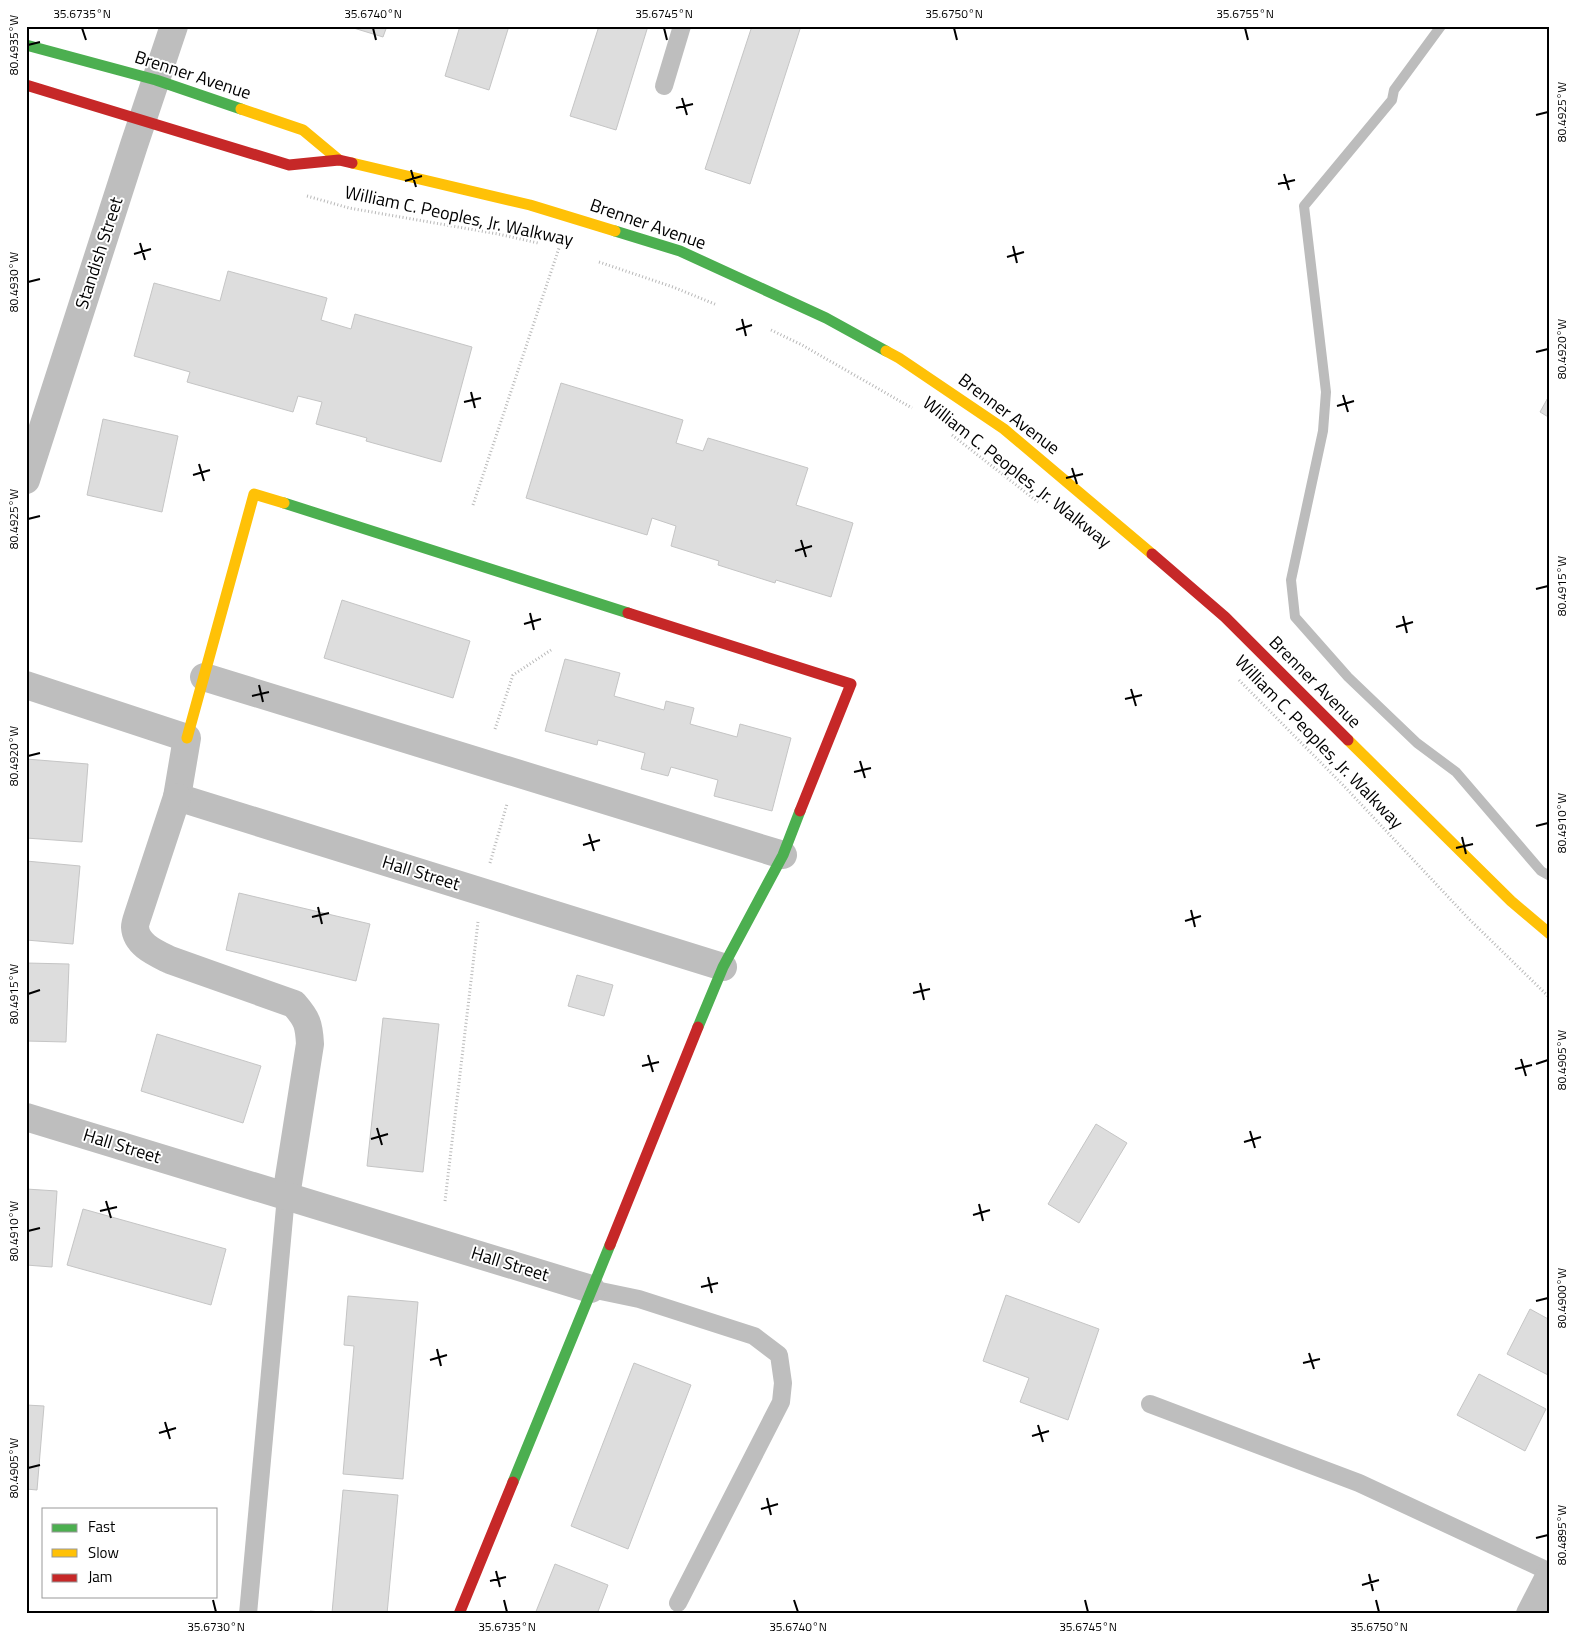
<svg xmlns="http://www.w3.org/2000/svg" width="1576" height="1640" viewBox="0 0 1576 1640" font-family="'Titillium Web',sans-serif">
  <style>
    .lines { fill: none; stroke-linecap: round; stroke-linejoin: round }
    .stream { stroke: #bcbcbc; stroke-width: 10 }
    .building { fill: #ddd; stroke: #c5c5c5 }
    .path { stroke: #b8b8b8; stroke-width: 3; stroke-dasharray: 1 2.5; stroke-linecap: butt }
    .lane { stroke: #bebebe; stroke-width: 18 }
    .street { stroke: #bebebe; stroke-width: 28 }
    .fast { stroke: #4caf50; stroke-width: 11 }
    .slow { stroke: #ffc107; stroke-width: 11 }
    .jam { stroke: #c62828; stroke-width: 11 }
    .ticks { fill: none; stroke: #000; stroke-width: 2 }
    .labels { text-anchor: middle; stroke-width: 4; stroke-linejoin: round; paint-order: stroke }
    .street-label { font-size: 18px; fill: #000; stroke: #fff }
    .neatline { fill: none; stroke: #000; stroke-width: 2 }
    .ticks-label { font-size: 12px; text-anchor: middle; fill: #000 }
  </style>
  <rect width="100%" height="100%" fill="#fff"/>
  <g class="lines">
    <polyline class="stream" points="1441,26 1394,90 1392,100 1304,206 1326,392 1323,431 1291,580 1295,617 1348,677 1417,743 1456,772 1541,871 1550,876"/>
  </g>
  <g class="building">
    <polygon points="347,26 387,26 383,37"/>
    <polygon points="460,26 509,26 489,90 445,76"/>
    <polygon points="599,26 648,26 616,130 570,116"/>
    <polygon points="752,26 801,26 750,184 705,169"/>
    <polygon points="228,271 327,298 321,320 351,329 355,314 472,347 441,462 366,441 367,438 316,424 322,402 298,396 293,412 187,382 190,372 134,356 154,283 220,301"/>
    <polygon points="561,383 683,420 676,443 703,451 708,438 808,468 796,505 853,523 831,597 776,580 775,583 718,565 719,561 671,546 676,526 652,518 647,535 526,498"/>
    <polygon points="1550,394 1550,418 1540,412"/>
    <polygon points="103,419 178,436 162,512 87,495"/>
    <polygon points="342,600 470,641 453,698 324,658"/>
    <polygon points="565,659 620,673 614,696 664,710 666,701 694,708 690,724 737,737 740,724 791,738 772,811 714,796 718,780 671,767 668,776 641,769 645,753 598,740 597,745 545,731"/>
    <polygon points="26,759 88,764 82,842 26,838"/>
    <polygon points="26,861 80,866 73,944 26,940"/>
    <polygon points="239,893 370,924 356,981 226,950"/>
    <polygon points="26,963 69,964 66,1042 26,1041"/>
    <polygon points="577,975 613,985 604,1016 568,1006"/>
    <polygon points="383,1018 439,1024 423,1172 367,1166"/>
    <polygon points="157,1034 261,1066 243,1123 141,1091"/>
    <polygon points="1096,1124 1127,1143 1079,1223 1048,1204"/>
    <polygon points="26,1189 57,1191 52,1267 26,1265"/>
    <polygon points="83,1209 226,1249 211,1305 67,1265"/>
    <polygon points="1006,1295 1099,1329 1068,1420 1020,1402 1029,1378 983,1361"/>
    <polygon points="348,1296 418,1302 403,1479 343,1474 354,1346 344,1345"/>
    <polygon points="1530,1309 1550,1320 1550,1376 1507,1354"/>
    <polygon points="634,1363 691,1385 628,1549 571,1526"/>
    <polygon points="1479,1374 1546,1409 1525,1451 1457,1415"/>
    <polygon points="26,1405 44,1406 37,1490 26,1489"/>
    <polygon points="343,1490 398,1495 387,1614 309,1614 310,1611 332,1613"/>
    <polygon points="555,1564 608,1585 597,1614 535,1614"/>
  </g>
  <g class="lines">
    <g class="path">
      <polyline points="307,196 349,208 498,234 538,243"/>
      <polyline points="599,262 673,287 717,305"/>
      <polyline points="771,330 802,345 912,408"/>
      <polyline points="952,435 1038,502"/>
      <polyline points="473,505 559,248"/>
      <polyline points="1239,680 1343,785 1468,918 1550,998"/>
      <polyline points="495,729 513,675 551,650"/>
      <polyline points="490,863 507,804"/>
      <polyline points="445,1201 478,922"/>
    </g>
    <g class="lane">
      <polyline points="664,86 682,26"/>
      <polyline points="591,1289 639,1299 754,1336 779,1355 783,1383 781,1402 678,1603"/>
      <polyline points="1150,1404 1359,1483 1550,1572"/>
      <polyline points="248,1614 286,1196"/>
    </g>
    <g class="street">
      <polyline points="26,480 134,145 174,26"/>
      <polyline points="204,677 783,855"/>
      <polyline points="26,685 187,738 177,797 723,967"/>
      <path d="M177 797 138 915C137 918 135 923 135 927 136 945 156 953 170 960L294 1004C307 1019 309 1024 310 1044L286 1196"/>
      <polyline points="26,1117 591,1289"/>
      <polyline points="1530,1614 1550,1575"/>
    </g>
    <g class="fast">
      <polyline points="26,45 156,80 241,109"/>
      <polyline points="615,231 680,251 826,318 886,351"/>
      <polyline points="284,503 628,613"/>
      <polyline points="698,1027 723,967 783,855 800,811"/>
      <polyline points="513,1482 610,1245"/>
    </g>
    <g class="slow">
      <polyline points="241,109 303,130 339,160"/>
      <polyline points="352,163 530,205 615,231"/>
      <polyline points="886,351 899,358 1004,429 1152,554"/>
      <polyline points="187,738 254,494 284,503"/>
      <polyline points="1348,740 1511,901 1550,934"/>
    </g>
    <g class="jam">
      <polyline points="26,85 289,165 339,160 352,163"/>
      <polyline points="1152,554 1225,617 1348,740"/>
      <polyline points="628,613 851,684 800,811"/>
      <polyline points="610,1245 698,1027"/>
      <polyline points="459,1614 513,1482"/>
    </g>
  </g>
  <path class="ticks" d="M82 28 86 40M373 28 376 40M664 28 667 40M954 28 957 40M1245 28 1248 40M28 45 40 42M682 98 687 115M676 108 693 104M1536 115 1548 112M411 170 416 187M1284 174 1289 190M405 181 422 176M1278 184 1295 180M140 243 145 260M1013 246 1017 263M134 254 151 249M1007 257 1024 252M28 282 40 279M742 319 746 336M736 330 752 325M1536 352 1548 349M471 392 475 408M1343 395 1348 412M464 402 481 398M1337 406 1354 401M199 464 204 481M1072 468 1077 484M193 475 210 470M1066 478 1083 474M28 519 40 516M801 540 806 557M795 551 812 546M1536 589 1548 586M530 613 534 630M1403 616 1407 633M524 624 541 619M1396 627 1413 622M259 685 263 702M1131 689 1136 706M252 696 269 692M1125 699 1142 695M28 756 40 753M860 761 865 778M854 772 871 768M1536 826 1548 823M589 834 594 851M1462 837 1466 854M583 845 600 840M1456 848 1473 844M318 907 322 924M1191 910 1195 927M312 917 329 913M1185 921 1201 916M920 983 924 1000M913 993 930 989M28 994 40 990M648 1055 653 1072M1521 1059 1526 1076M1536 1064 1548 1060M642 1066 659 1062M1515 1069 1532 1065M377 1128 382 1145M1250 1131 1255 1148M371 1139 388 1134M1244 1142 1261 1137M106 1201 111 1218M979 1204 983 1221M100 1211 117 1207M973 1215 990 1210M28 1231 40 1228M708 1277 712 1293M701 1287 718 1283M1536 1301 1548 1298M437 1349 441 1366M1309 1353 1314 1369M430 1360 447 1355M1303 1363 1320 1359M165 1422 170 1439M1038 1425 1043 1442M159 1433 176 1428M1032 1436 1049 1431M28 1468 40 1465M767 1498 771 1515M761 1509 778 1504M1536 1538 1548 1535M496 1571 500 1587M1369 1574 1373 1591M490 1581 506 1577M1362 1585 1379 1580M213 1600 216 1612M504 1600 507 1612M794 1600 798 1612M1085 1600 1088 1612M1376 1600 1379 1612"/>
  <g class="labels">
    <g class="street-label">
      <text transform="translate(193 75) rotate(18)" y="6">Brenner Avenue</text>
      <text transform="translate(459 216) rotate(12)" y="6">William C. Peoples, Jr. Walkway</text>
      <text transform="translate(648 224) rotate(19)" y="6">Brenner Avenue</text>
      <text transform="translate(99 253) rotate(-72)" y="6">Standish Street</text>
      <text transform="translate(1009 414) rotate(37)" y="6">Brenner Avenue</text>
      <text transform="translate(1017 472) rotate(38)" y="6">William C. Peoples, Jr. Walkway</text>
      <text transform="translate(1315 682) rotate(45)" y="6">Brenner Avenue</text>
      <text transform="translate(1319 742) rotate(46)" y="6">William C. Peoples, Jr. Walkway</text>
      <text transform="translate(421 873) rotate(17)" y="6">Hall Street</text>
      <text transform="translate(122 1146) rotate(17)" y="6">Hall Street</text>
      <text transform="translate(510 1264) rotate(17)" y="6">Hall Street</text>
    </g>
  </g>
  <rect width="1576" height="1640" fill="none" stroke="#ffffff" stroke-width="55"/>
  <rect x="42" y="1508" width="175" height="90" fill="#ffffff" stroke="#999999"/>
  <rect x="52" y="1524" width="25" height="8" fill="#4caf50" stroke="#999999"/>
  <text x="88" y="1532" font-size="15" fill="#000000">Fast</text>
  <rect x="52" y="1549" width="25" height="8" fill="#ffc107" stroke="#999999"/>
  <text x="88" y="1558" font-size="15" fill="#000000">Slow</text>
  <rect x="52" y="1574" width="25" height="8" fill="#c62828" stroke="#999999"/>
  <text x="88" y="1582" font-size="15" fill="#000000">Jam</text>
  <rect x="28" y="28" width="1520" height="1584" class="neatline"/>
  <g class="ticks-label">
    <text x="82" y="18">35.6735°N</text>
    <text x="373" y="18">35.6740°N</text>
    <text x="664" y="18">35.6745°N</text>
    <text x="954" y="18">35.6750°N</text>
    <text x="1245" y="18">35.6755°N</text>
    <text transform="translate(14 45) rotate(-90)" y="4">80.4935°W</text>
    <text transform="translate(1562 112) rotate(-90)" y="4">80.4925°W</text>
    <text transform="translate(14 282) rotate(-90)" y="4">80.4930°W</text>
    <text transform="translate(1562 349) rotate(-90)" y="4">80.4920°W</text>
    <text transform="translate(14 519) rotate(-90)" y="4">80.4925°W</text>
    <text transform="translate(1562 586) rotate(-90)" y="4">80.4915°W</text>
    <text transform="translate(14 756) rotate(-90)" y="4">80.4920°W</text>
    <text transform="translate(1562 823) rotate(-90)" y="4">80.4910°W</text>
    <text transform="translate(14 994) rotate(-90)" y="4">80.4915°W</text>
    <text transform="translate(1562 1060) rotate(-90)" y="4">80.4905°W</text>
    <text transform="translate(14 1231) rotate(-90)" y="4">80.4910°W</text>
    <text transform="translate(1562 1298) rotate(-90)" y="4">80.4900°W</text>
    <text transform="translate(14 1468) rotate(-90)" y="4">80.4905°W</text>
    <text transform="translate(1562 1535) rotate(-90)" y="4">80.4895°W</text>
    <text x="216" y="1631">35.6730°N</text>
    <text x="507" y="1631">35.6735°N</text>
    <text x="798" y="1631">35.6740°N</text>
    <text x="1088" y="1631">35.6745°N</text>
    <text x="1379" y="1631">35.6750°N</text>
  </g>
</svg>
